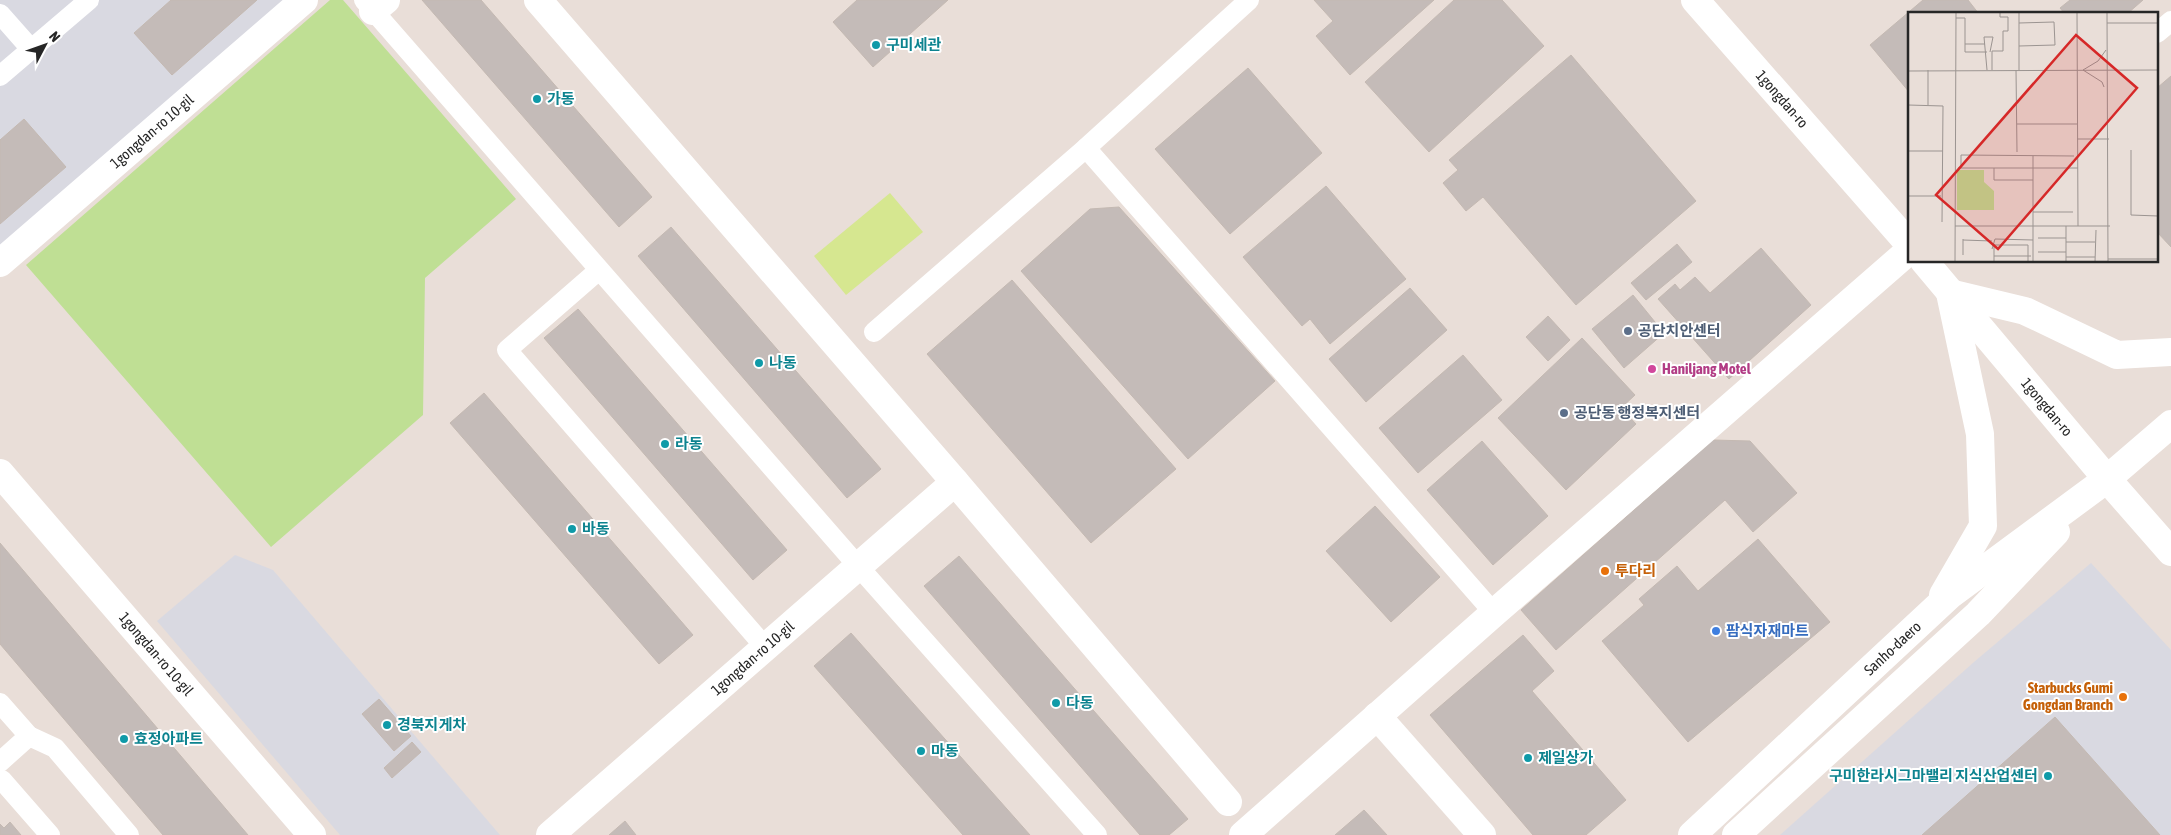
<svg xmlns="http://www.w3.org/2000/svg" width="2171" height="835" viewBox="0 0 2171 835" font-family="'Asap Condensed','Noto Sans KR',sans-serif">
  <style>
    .industrial { fill: #d9d9e1 }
    .green { fill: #bfdf94 }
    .pitch { fill: #d6e790 }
    .building { fill: #c4bbb8; stroke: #c4b9b2 }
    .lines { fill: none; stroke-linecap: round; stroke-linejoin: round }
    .service { stroke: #fff; stroke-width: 20 }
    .minor { stroke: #fff; stroke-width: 28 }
    .tertiary { stroke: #fff; stroke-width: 28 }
    .culture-dot { fill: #0f9aa8; stroke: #fff; stroke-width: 2 }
    .service-dot { fill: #5c6f8a; stroke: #fff; stroke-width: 2 }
    .hotel-dot { fill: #d1479c; stroke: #fff; stroke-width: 2 }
    .food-dot { fill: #e8710a; stroke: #fff; stroke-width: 2 }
    .shop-dot { fill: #3f7fe0; stroke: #fff; stroke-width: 2 }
    .labels { text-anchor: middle; stroke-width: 4; stroke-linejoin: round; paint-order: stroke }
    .culture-label { font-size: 15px; font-weight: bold; fill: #0d838f; stroke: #fff; text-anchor: start }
    .street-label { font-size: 15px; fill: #262626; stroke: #fff }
    .service-label { font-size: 15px; font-weight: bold; fill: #4e5e75; stroke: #fff; text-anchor: start }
    .hotel-label { font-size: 15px; font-weight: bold; fill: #b23c85; stroke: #fff; text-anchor: start }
    .food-label { font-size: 15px; font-weight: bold; fill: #c56008; stroke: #fff; text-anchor: start }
    .shop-label { font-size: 15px; font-weight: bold; fill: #366cbe; stroke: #fff; text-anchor: start }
    .inset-road { fill: none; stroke: #9b9491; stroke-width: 1 }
    .view { fill: #d62828; fill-opacity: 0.15; stroke: #d62828; stroke-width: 2.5 }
    .inset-edge { fill: none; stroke: #262626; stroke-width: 2.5 }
  </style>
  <rect width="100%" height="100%" fill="#e9ded8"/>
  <g class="industrial">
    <polygon points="0,0 304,0 0,263"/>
    <polygon points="235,555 273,570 500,835 340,835 157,621"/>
    <polygon points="2091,563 2171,650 2171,835 1780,835 1974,662"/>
  </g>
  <polygon class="green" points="330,0 343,0 516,199 425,278 423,415 271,547 26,265"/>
  <polygon class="pitch" points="890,193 923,232 846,295 814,256"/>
  <g class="building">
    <polygon points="171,0 257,0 172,75 134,33"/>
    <polygon points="422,0 481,0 652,197 619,227"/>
    <polygon points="857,0 948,0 873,67 833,22"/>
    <polygon points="1314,0 1434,0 1350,75 1316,36 1333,21"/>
    <polygon points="1454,0 1502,0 1544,46 1429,152 1365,82"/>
    <polygon points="1923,0 1968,0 1979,14 1910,14 1910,93 1870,45"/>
    <polygon points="2070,0 2143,0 2127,14 2065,14 2060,8"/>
    <polygon points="1571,55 1696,201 1576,305 1483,197 1466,211 1443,183 1458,170 1449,160"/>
    <polygon points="1248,68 1322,153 1230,234 1155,149"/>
    <polygon points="2171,76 2171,247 2157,232 2157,88"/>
    <polygon points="24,119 66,167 0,224 0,140"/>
    <polygon points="1326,186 1406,279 1330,344 1310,319 1302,326 1243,257"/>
    <polygon points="1119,207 1275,381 1188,459 1021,271 1090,209"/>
    <polygon points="671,227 881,469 847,498 638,256"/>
    <polygon points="1677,244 1692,262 1646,300 1631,283"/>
    <polygon points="1761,248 1811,305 1729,379 1658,299 1675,284 1680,290 1695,277 1710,293"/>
    <polygon points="1012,280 1176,469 1091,543 927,354"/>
    <polygon points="1410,288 1447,330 1366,402 1329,359"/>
    <polygon points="1633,295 1664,333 1624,368 1592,329"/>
    <polygon points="578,309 787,550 753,580 544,338"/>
    <polygon points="1548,316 1570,340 1548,361 1526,337"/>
    <polygon points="1582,338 1635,395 1621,408 1636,424 1566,490 1498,418"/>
    <polygon points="1463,355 1502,400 1418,473 1379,428"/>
    <polygon points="484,393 693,635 659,664 450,423"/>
    <polygon points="1713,440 1750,441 1797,493 1753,532 1725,500 1556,650 1521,610"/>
    <polygon points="1482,441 1548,516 1493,565 1427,490"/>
    <polygon points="1375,506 1440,577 1391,622 1326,551"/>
    <polygon points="1758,539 1830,622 1688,742 1602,641 1644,605 1639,599 1677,566 1698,591"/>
    <polygon points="0,543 248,835 163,835 0,644"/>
    <polygon points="959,556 1188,819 1169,835 1140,835 924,586"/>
    <polygon points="851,633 1030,835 963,835 814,666"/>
    <polygon points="1523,635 1554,671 1532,691 1626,800 1586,835 1533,835 1430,715"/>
    <polygon points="379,699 411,736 394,751 362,714"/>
    <polygon points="2055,717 2160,835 1922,835"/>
    <polygon points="412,742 421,752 392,778 384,768"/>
    <polygon points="1364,810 1387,835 1335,835"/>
    <polygon points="625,821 636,835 609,835"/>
    <polygon points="10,822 21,835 0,835 0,824 4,828"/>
  </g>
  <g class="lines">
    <g class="service">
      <polyline points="364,0 858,566 1097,835"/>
      <polyline points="0,14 31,49"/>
      <polyline points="2157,33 2171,21"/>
      <polyline points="0,76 89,0"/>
      <polyline points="1086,148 1494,613"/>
      <polyline points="599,270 507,350 765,647"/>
      <polyline points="874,332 1086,148 1249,0"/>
      <polyline points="0,703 29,736"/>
      <polyline points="0,762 29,736 55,748 129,835"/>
      <polyline points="0,782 2,780 50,835"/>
    </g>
    <g class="minor">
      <polyline points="538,0 955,482 1228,802"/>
      <polyline points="373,11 386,0"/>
      <path id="s1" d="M0 263 304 0"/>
      <path id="s2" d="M0 473 312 835"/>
      <polyline points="1377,716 1482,835"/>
      <path id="s3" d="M550 835 955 482"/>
      <polyline points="1243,835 1494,613 1910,250"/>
    </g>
    <g class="tertiary">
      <path id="s4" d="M1695 0 1910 245"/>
      <path id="s5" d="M1924 261 2107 479 2171 552"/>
      <polyline points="1943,595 1983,526 1980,434 1950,293 2025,311 2117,355 2171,352"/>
      <path id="s6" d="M1692 835 1950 595 2107 479 2171 424"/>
      <polyline points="1736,835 1978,614 2056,532"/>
    </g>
  </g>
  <g class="culture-dot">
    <circle cx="876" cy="45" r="5"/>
    <circle cx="537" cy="99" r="5"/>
    <circle cx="759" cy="363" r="5"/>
    <circle cx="665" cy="444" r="5"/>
    <circle cx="572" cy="529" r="5"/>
    <circle cx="1056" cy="703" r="5"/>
    <circle cx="387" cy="725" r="5"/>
    <circle cx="124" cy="739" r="5"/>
    <circle cx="921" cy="751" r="5"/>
    <circle cx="1528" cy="758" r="5"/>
    <circle cx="2048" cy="776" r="5"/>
  </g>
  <g class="service-dot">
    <circle cx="1628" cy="331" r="5"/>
    <circle cx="1564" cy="413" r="5"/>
  </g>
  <circle class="hotel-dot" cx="1652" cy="369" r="5"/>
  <g class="food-dot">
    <circle cx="1605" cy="571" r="5"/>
    <circle cx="2123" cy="697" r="5"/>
  </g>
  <circle class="shop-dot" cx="1716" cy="631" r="5"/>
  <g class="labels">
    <g class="culture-label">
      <text x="886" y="50">구미세관</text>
      <text x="547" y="104">가동</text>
      <text x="769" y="368">나동</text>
      <text x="675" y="449">라동</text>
      <text x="582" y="534">바동</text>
      <text x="1066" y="708">다동</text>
      <text x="397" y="730">경북지게차</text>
      <text x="134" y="744">효정아파트</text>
      <text x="931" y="756">마동</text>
      <text x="1538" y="763">제일상가</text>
      <text x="2038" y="781" text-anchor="end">구미한라시그마밸리 지식산업센터</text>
    </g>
    <g class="street-label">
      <text dy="5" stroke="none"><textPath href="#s4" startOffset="132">1gongdan-ro</textPath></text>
      <text dy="5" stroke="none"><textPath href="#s1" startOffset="201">1gongdan-ro 10-gil</textPath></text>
      <text dy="5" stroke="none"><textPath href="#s5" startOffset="191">1gongdan-ro</textPath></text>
      <text dy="5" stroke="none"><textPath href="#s6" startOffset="274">Sanho-daero</textPath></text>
      <text dy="5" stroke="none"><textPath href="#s2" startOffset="239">1gongdan-ro 10-gil</textPath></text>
      <text dy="5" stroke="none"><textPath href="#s3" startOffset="269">1gongdan-ro 10-gil</textPath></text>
    </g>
    <g class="service-label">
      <text x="1638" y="336">공단치안센터</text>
      <text x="1574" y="418">공단동 행정복지센터</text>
    </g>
    <g class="hotel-label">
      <text x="1662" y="374">Haniljang Motel</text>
    </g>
    <g class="food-label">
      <text x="1615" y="576">투다리</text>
      <text x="2113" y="693" text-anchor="end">Starbucks Gumi<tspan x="2113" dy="17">Gongdan Branch</tspan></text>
    </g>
    <g class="shop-label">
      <text x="1726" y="636">팜식자재마트</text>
    </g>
  </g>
  <g transform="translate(1908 12)">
    <rect width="250" height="250" fill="#e9ded8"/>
    <path d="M49 158H76V170L86 179V198H49Z" fill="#bfdf94"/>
    <path class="inset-road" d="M111 0V58M169 0 170 214M199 0 200 250M48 6H57V32M111 11 146 10 147 33 111 34M199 11H250M77 32H57V40H79M20 58V93M79 58 76 25H85L82 40M84 58V39H95V19H100V5H92V0M108 58 109 140M0 59 250 58M196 75 194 70 175 58 190 49 198 38M0 93 35 94 34 210M109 112H169M169 127H201M223 138V203L250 204M0 139H35M125 144V250M50 156H170M53 156V143L166 144M86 156V168H125M0 184H33M125 200H165M47 214H202M158 214V250M130 226H158M55 227V243M55 228 84 229M158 230H187M84 237 87 227 125 228M130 240H158M86 244H123M158 245H187M200 247H250M47 250 48 0M86 250V233H120V250M187 250 188 218"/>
    <path class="view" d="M168 23 229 76 90 237 28 183Z"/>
    <rect width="250" height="250" class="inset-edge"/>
  </g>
  <g transform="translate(45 45) rotate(49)" stroke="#ffffff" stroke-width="4" paint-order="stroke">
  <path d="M0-4L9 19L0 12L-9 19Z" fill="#262626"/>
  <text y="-8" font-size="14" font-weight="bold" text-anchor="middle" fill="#262626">N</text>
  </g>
</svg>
